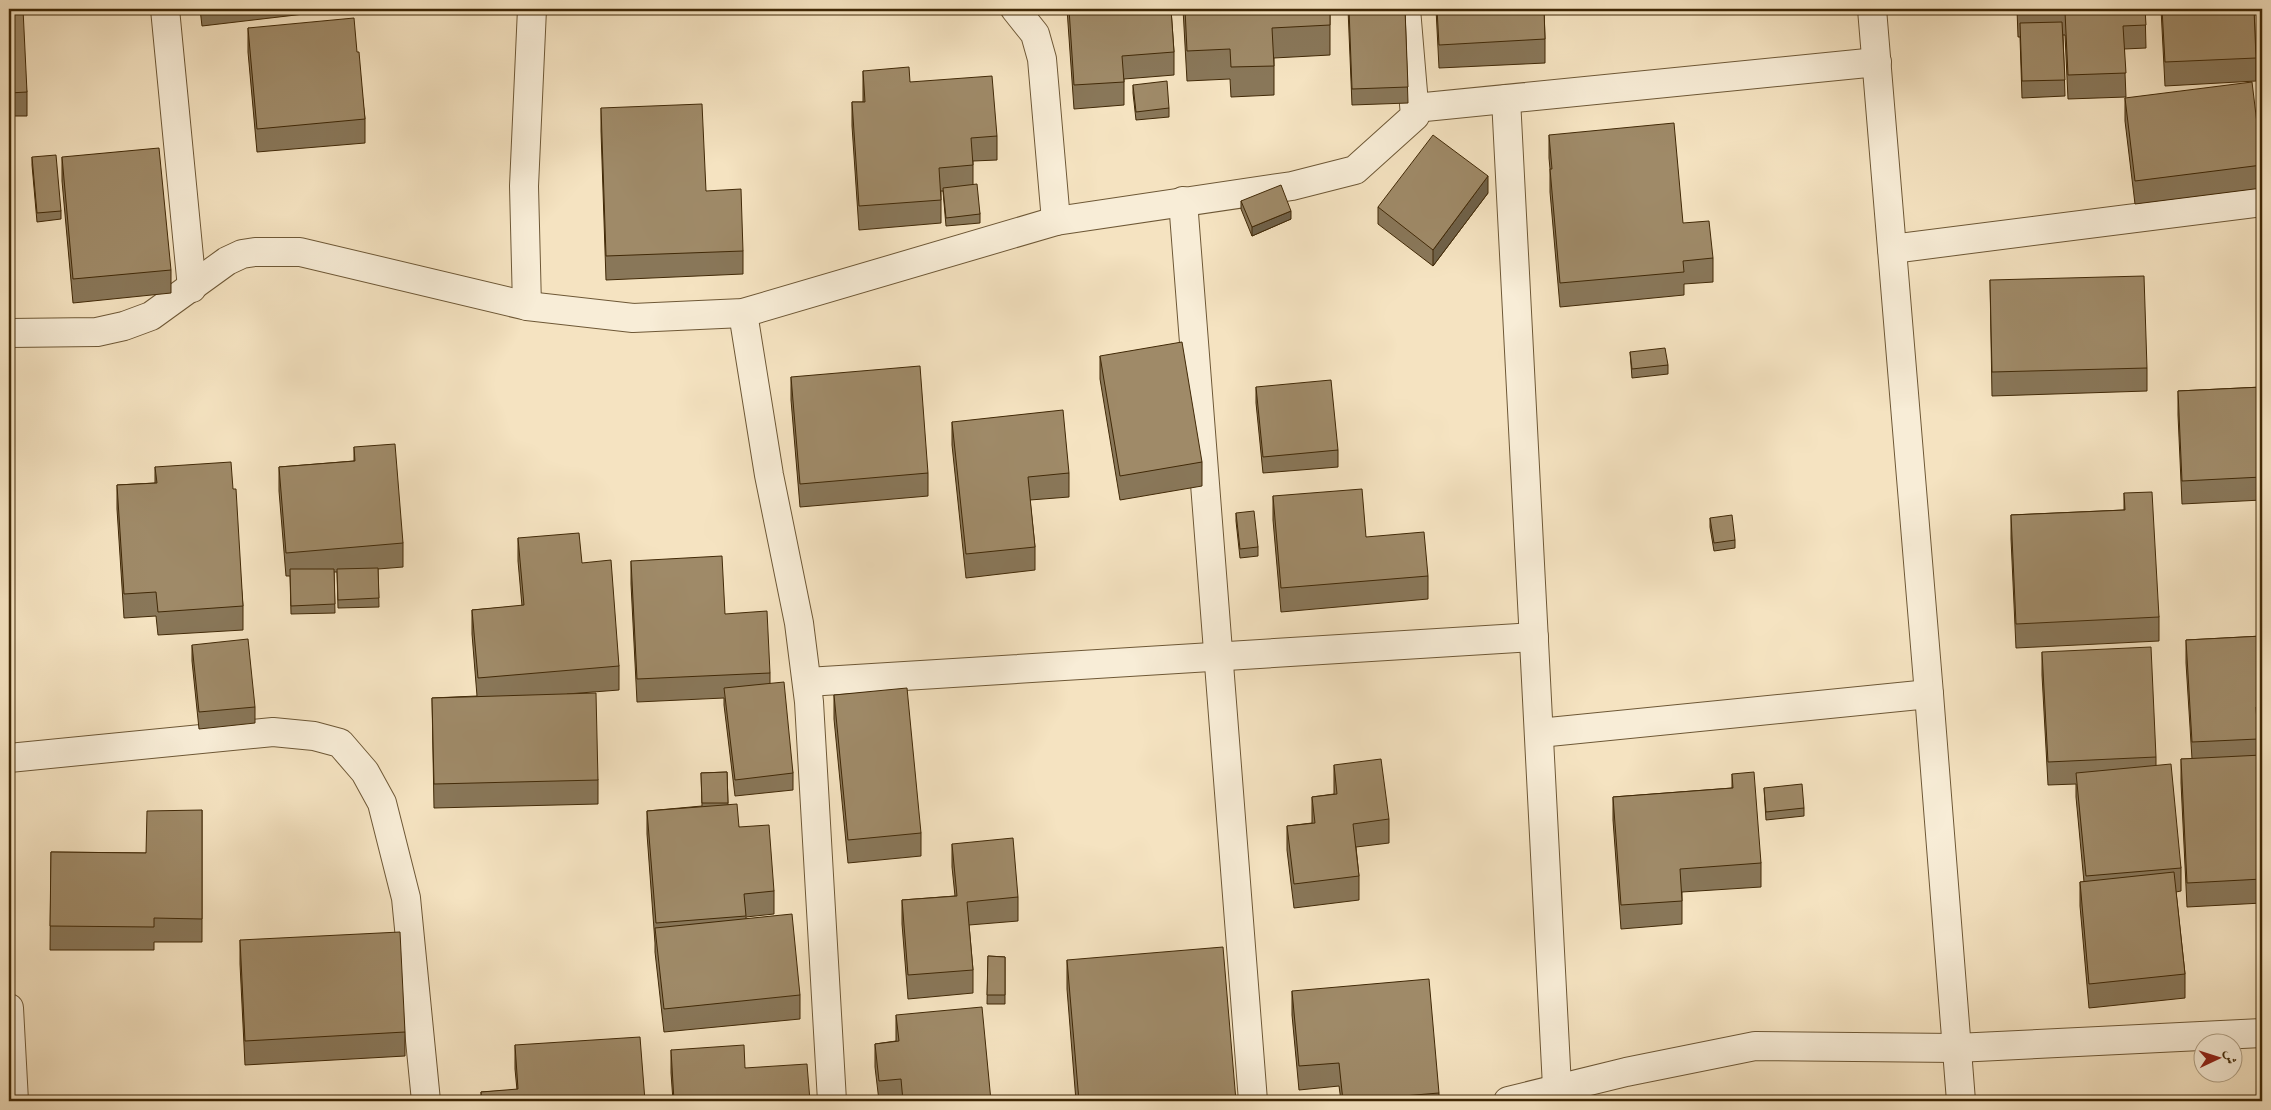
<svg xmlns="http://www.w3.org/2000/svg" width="2271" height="1110" viewBox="0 0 2271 1110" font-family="Alegreya,Amiri,serif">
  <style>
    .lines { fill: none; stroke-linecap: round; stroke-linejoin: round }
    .street-casing { stroke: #6e5836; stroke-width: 30 }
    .street { stroke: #f8edd7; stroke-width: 28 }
    .wall { fill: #897759; stroke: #412907 }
    .shaded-wall { fill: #6f6149; stroke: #412907 }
    .building { fill: #9f8a68; stroke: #412907 }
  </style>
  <rect width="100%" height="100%" fill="#f5e3c1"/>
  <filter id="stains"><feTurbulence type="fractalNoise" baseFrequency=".004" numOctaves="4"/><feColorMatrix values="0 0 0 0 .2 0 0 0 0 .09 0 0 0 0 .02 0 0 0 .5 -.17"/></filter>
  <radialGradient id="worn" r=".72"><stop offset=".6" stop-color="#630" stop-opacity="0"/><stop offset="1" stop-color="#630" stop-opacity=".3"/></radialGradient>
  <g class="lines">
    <g class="street-casing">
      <g id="street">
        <polyline points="165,9 192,288"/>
        <polyline points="1015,9 1035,34 1042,59 1056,221"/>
        <polyline points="1872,9 1929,694 1961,1101"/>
        <polyline points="1506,99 1557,1087"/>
        <polyline points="1415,108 1877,62"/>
        <polyline points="1183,201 1253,1101"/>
        <polyline points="1892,249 2262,202"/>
        <polyline points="527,306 524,186 532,9"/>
        <polyline points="743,313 769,475 799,623 809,702 832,1101"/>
        <polyline points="9,333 97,332 124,326 151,316 227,261 242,254 255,252 300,252 527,306 633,318 743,313 1056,221 1292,186 1355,170 1415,116 1406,9"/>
        <polyline points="807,682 1534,637"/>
        <polyline points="1539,733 1929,694"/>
        <polyline points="9,758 273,732 314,736 340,743 365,772 382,803 406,898 426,1101"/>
        <polyline points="9,1008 14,1101"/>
        <polyline points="1508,1101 1626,1072 1755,1046 1956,1048 2262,1033"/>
      </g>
    </g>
    <use href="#street" class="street"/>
  </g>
  <g class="wall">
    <polygon points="9,9 27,92 27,116 9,116"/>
    <polygon points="200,9 347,9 202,26"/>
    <polygon points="1067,9 1171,9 1174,52 1174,75 1124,79 1124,105 1074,109"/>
    <polygon points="1183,9 1330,9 1330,55 1274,58 1274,95 1231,97 1230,79 1187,81"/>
    <polygon points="1348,9 1405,9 1408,103 1352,105"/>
    <polygon points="1436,9 1544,9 1545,39 1545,63 1439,68"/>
    <polygon points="2017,9 2145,9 2146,48 2124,49 2126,97 2068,99 2065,35 2063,35 2065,96 2022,98 2020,37 2018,37"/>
    <polygon points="2161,9 2254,9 2256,58 2256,81 2165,86"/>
    <polygon points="248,28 357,52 365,119 365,143 257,152 248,52"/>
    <polygon points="863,71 910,82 997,136 997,160 973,161 973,184 980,214 980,223 946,226 943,191 941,191 941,223 859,230 852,126 852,102 863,102"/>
    <polygon points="1133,85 1169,108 1169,117 1136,120 1133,93"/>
    <polygon points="2125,98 2262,162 2262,188 2135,204 2125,121"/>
    <polygon points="601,108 706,191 743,251 743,274 606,280 601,131"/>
    <polygon points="1549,135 1713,258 1713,282 1684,284 1684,295 1560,307 1550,192 1550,169 1549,158"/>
    <polygon points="32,157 61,211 61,219 37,222 32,165"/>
    <polygon points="62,157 171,270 171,293 73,303 62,181"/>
    <polygon points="1488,193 1433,266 1378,224 1378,207"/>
    <polygon points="1241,201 1291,219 1252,236 1241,209"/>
    <polygon points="1990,280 2147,368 2147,391 1992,396"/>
    <polygon points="1630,352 1668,365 1668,374 1632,378"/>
    <polygon points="1100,356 1202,462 1202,486 1120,500 1100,379"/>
    <polygon points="791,377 928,473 928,496 800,507 791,400"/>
    <polygon points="1256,387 1338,450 1338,467 1263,473 1256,403"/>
    <polygon points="2262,387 2262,500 2182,504 2178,415 2178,391"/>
    <polygon points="952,422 1069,473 1069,497 1030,500 1035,547 1035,570 966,578 952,445"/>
    <polygon points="354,447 403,543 403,567 378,569 379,607 338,608 337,572 334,572 335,613 291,614 290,576 286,576 279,491 279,467 354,461"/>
    <polygon points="155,467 233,489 243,606 243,630 158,635 156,616 124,618 117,509 117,485 155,483"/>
    <polygon points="2124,493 2159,617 2159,641 2016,648 2011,539 2011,515 2124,510"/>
    <polygon points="1273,496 1366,537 1428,576 1428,599 1281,612 1273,520"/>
    <polygon points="1236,513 1258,547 1258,556 1240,558 1236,521"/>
    <polygon points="1710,518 1735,540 1735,548 1714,551 1710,527"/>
    <polygon points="518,538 582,563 619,666 619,690 567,694 598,780 598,804 434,808 432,698 477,696 472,634 472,610 522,606 518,561"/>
    <polygon points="631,561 725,614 770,673 770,684 793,773 793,790 735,796 724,705 724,698 637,702 631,584"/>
    <polygon points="2262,636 2262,730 2258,730 2258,755 2262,755 2262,903 2187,907 2181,783 2181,759 2192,759 2186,663 2186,640"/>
    <polygon points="192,645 255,707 255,723 199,729 192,661"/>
    <polygon points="2042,652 2156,757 2156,765 2181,868 2181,891 2176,892 2185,974 2185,998 2089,1008 2080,906 2080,882 2084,882 2076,797 2076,784 2048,785 2042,675"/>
    <polygon points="834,695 921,833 921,856 848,863 834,719"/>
    <polygon points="1334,765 1389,819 1389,843 1356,847 1359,876 1359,900 1294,908 1287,850 1287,826 1312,823 1312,797 1334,794"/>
    <polygon points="727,772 728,804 739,827 774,891 774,914 746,917 746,919 800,995 800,1019 664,1032 655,952 655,943 647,834 647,811 702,806 701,773"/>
    <polygon points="1732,774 1761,863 1761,887 1682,892 1682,924 1621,929 1613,820 1613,797 1732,788"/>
    <polygon points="1764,788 1804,808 1804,816 1766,820"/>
    <polygon points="202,810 202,942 154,942 154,950 50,950 51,852 146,853"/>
    <polygon points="952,844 1018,897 1018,921 969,925 973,970 973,993 908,999 902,924 902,900 955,896 952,867"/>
    <polygon points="240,940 405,1032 405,1056 245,1065 240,964"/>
    <polygon points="988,956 1005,957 1005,1004 987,1004"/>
    <polygon points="1067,960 1236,1101 1076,1101 1067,989"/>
    <polygon points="1292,991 1439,1093 1439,1101 1341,1101 1339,1086 1299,1090 1292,1015"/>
    <polygon points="896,1015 991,1101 879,1101 875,1067 875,1044 896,1041"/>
    <polygon points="515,1045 645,1101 481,1101 481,1092 517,1090 515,1069"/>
    <polygon points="671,1050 745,1068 810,1101 673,1101 671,1073"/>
  </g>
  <g class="shaded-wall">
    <polygon points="1488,176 1488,193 1433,266 1433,250"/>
    <polygon points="1291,211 1291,219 1252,236 1252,227"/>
  </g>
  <g class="building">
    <polygon points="9,9 23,9 27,92 9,93"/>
    <polygon points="1069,9 1171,9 1174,52 1122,56 1124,82 1074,85"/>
    <polygon points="1185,9 1330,9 1330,25 1272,28 1274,66 1231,67 1230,49 1187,51"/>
    <polygon points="1349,9 1405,9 1408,87 1352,89"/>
    <polygon points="1437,9 1544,9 1545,39 1439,45"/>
    <polygon points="2018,9 2145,9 2146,25 2123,26 2126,73 2068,75 2065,12 2018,14"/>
    <polygon points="2162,9 2254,9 2256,58 2165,62"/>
    <polygon points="354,18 357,52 359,52 365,119 257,129 248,28"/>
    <polygon points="2062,22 2065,80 2022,81 2020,23"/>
    <polygon points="909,67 910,82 992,76 997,136 971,138 973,165 939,168 941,200 859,206 852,102 865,102 863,71"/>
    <polygon points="1167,81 1169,108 1136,112 1133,85"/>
    <polygon points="2252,82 2262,165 2135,181 2125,98"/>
    <polygon points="702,104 706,191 741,189 743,251 606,256 601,108"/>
    <polygon points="1674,123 1683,223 1709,221 1713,258 1683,261 1684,272 1560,283 1550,169 1552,169 1549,135"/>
    <polygon points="1433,135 1488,176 1433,250 1378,207"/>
    <polygon points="159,148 171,270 73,279 62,157"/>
    <polygon points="56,155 61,211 37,213 32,157"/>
    <polygon points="977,184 980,214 946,218 943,188"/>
    <polygon points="1281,185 1291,211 1252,227 1241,201"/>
    <polygon points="2144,276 2147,368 1992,372 1990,280"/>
    <polygon points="1182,342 1202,462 1120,476 1100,356"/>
    <polygon points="1665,348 1668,365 1632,369 1630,352"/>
    <polygon points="920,366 928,473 800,484 791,377"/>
    <polygon points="1331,380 1338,450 1263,457 1256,387"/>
    <polygon points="2262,387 2262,477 2182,481 2178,391"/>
    <polygon points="1063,410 1069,473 1028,477 1035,547 966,554 952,422"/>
    <polygon points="395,444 403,543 286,553 279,467 355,461 354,447"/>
    <polygon points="231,462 233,489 236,489 243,606 158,612 156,592 124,594 117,485 157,483 155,467"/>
    <polygon points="1362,489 1366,537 1424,532 1428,576 1281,588 1273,496"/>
    <polygon points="2152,492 2159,617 2016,624 2011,515 2125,510 2124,493"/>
    <polygon points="1254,511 1258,547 1240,549 1236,513"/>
    <polygon points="1732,515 1735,540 1714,543 1710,518"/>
    <polygon points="579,533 582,563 611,560 619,666 478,678 472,610 524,605 518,538"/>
    <polygon points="722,556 725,614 767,611 770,673 637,679 631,561"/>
    <polygon points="378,568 379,598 338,600 337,569"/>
    <polygon points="290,569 334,569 335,604 291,606"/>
    <polygon points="2262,636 2262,707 2256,707 2258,739 2192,742 2186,640"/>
    <polygon points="248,639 255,707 199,712 192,645"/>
    <polygon points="2151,647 2156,757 2048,762 2042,652"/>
    <polygon points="784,682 793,773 735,780 724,688"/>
    <polygon points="907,688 921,833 848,840 834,695"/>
    <polygon points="596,693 598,780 434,784 432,698"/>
    <polygon points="2262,755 2262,879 2187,883 2181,759"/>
    <polygon points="1381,759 1389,819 1353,824 1359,876 1294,884 1287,826 1315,823 1312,797 1337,794 1334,765"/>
    <polygon points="2171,764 2181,868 2086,876 2076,773"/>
    <polygon points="727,772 728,803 702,803 701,773"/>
    <polygon points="1754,772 1761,863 1680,869 1682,901 1621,905 1613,797 1733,788 1732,774"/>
    <polygon points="1802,784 1804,808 1766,812 1764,788"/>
    <polygon points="737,804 739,827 769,825 774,891 744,894 746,916 656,923 647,811"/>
    <polygon points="202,810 202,919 154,918 154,927 50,926 51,852 146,853 147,811"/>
    <polygon points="1013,838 1018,897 967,902 973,970 908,975 902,900 957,896 952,844"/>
    <polygon points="2174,872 2185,974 2089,984 2080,882"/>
    <polygon points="792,914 800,995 664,1009 655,928"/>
    <polygon points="400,932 405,1032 245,1041 240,940"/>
    <polygon points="1223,947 1236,1101 1079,1101 1067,960"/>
    <polygon points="988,956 1005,957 1005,995 987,995"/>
    <polygon points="1429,979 1439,1093 1343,1101 1339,1063 1299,1066 1292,991"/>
    <polygon points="982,1007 991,1101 903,1101 901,1079 879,1081 875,1044 899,1041 896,1015"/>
    <polygon points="640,1037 645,1101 482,1101 481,1092 518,1089 515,1045"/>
    <polygon points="744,1045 745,1068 807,1064 810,1101 674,1101 671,1050"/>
  </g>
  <rect width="2271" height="1110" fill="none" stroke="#f5e3c1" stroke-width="30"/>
  <rect x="10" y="10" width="2251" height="1090" fill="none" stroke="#412907" stroke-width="2.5"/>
  <rect x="15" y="15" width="2241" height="1080" fill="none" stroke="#412907"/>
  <g transform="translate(2218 1058) rotate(86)"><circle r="24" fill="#f8edd7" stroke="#af9f84"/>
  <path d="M0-4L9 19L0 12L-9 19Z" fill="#8f2418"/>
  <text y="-8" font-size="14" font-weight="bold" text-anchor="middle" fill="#412907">ش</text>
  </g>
  <rect width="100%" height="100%" filter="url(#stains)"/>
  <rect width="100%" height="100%" fill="url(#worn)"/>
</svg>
